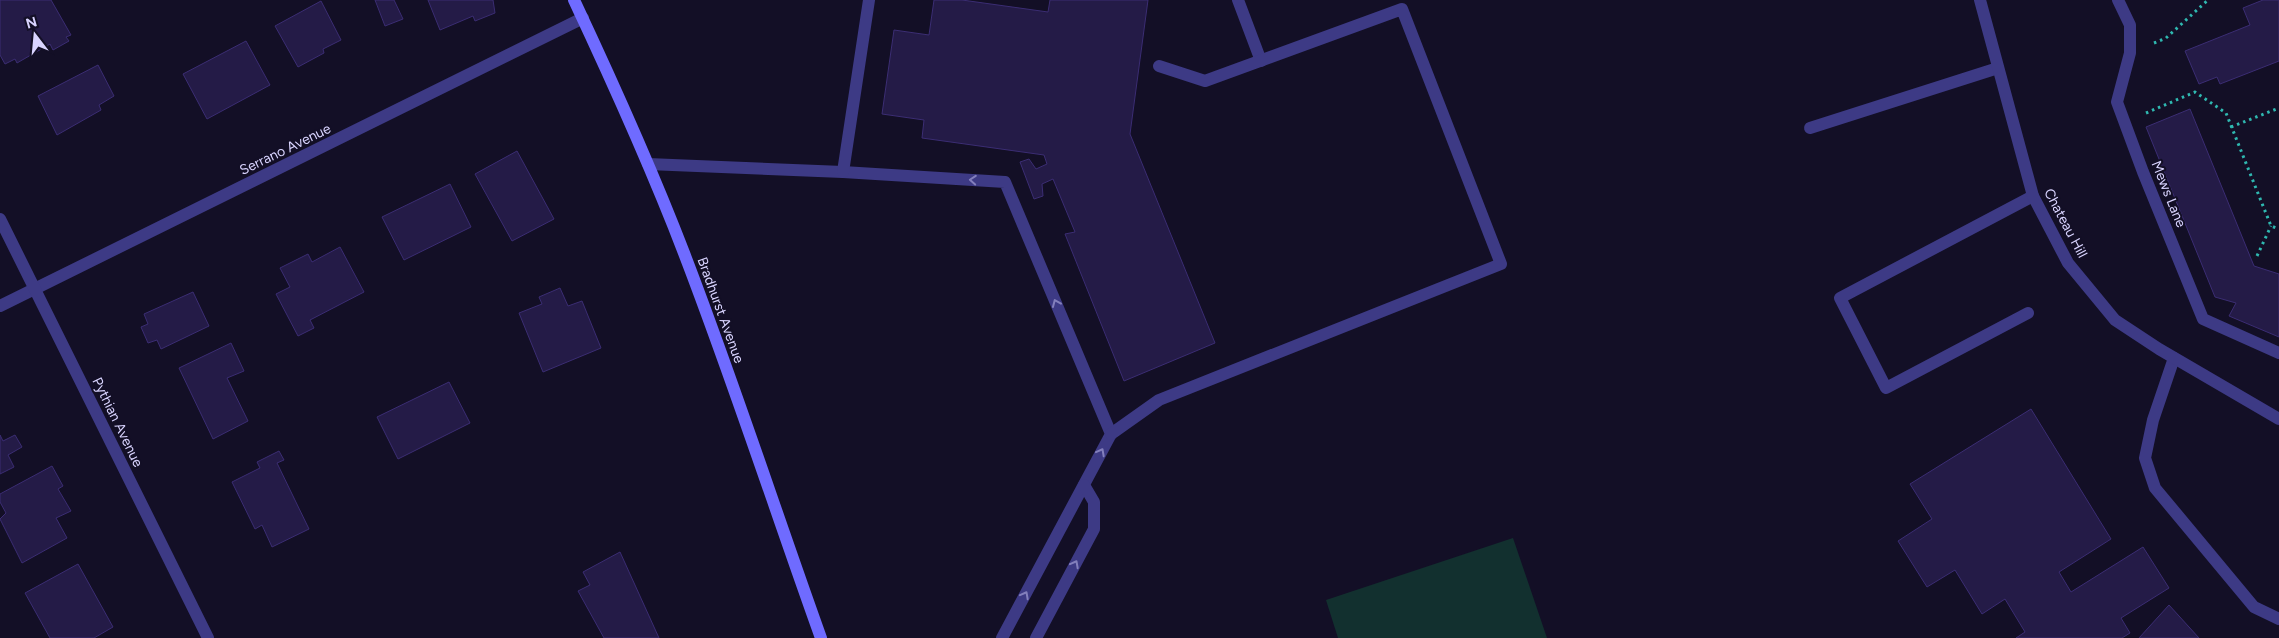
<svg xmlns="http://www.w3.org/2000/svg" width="2279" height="638" viewBox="0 0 2279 638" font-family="Figtree,sans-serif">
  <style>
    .green { fill: #12302f }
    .building { fill: #241b47; stroke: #3b2d73 }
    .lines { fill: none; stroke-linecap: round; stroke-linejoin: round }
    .path { stroke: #2fb8b0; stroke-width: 3; stroke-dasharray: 2.5 4; stroke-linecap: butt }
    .service { stroke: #3d3a85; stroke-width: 12 }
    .minor { stroke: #3d3a85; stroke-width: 12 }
    .tertiary { stroke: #3d3a85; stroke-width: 12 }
    .secondary { stroke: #6f6bff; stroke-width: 12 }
    .oneway { stroke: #837fbc }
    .labels { text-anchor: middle; stroke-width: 4; stroke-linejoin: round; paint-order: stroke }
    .street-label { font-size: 14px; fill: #d9d4ff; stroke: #130f26 }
  </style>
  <rect width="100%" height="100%" fill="#130f26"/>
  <polygon class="green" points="1513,538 1547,638 1338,638 1326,600"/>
  <g class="building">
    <polygon points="0,0 51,0 71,35 66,37 69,41 53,50 50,44 17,63 15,59 5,64 0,55"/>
    <polygon points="375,0 394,0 403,19 385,26"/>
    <polygon points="428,0 493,0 495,13 475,21 473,16 440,30"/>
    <polygon points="934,0 962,0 1048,12 1050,0 1148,0 1130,134 1215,343 1124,381 1065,234 1075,232 1053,179 1042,184 1043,196 1034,199 1020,162 1029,159 1036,169 1047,164 1044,155 922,138 924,120 882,114 894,30 929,35"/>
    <polygon points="2263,0 2279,0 2279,61 2220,84 2217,77 2199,84 2185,51 2250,25 2243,8"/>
    <polygon points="321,1 341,40 323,49 324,53 298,67 275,26"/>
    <polygon points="246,41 270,85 207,119 183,74"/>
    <polygon points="98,65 114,96 99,105 101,110 57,135 38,96"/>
    <polygon points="2190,109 2254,266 2279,274 2279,337 2229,316 2236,303 2215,297 2146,127"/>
    <polygon points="517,151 554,219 512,241 475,174"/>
    <polygon points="450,184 471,227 404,260 382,217"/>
    <polygon points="340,247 364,292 310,320 314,328 298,336 276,294 290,287 280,268 308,254 312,262"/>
    <polygon points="560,288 568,306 582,301 601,348 543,372 519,313 542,304 539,297"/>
    <polygon points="193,292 209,326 161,349 157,340 148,343 141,327 148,324 144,314"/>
    <polygon points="231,343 244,371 227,378 248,421 213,439 179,368"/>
    <polygon points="449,382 470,423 398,459 377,417"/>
    <polygon points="2031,409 2111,539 2059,572 2071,592 2143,547 2169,588 2121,618 2130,633 2122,638 2016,638 2025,632 2005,599 1982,614 1955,570 1927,587 1898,541 1932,519 1910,484"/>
    <polygon points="0,435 3,441 15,435 22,447 8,455 14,467 0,474"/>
    <polygon points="279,451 284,460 277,463 309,529 272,547 262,525 255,529 232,482 260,468 257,462"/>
    <polygon points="52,466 63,486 58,489 71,511 56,518 67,538 22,563 0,519 6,513 0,502 0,494"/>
    <polygon points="620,552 659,638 604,638 578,591 590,585 583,572"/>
    <polygon points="78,564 113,627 94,638 50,638 25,593"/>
    <polygon points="2169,605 2199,638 2139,638"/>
  </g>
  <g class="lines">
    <g class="path">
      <polyline points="2154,43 2166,38 2208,0"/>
      <polyline points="2146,113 2195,92 2226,113 2271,226 2279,229"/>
      <polyline points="2231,127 2279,108"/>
      <polyline points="2257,256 2271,226"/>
    </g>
    <g class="service">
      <polyline points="1238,0 1261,61"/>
      <polyline points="1810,128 1998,68"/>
      <polyline points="648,164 843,172 1005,182 1111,434 1002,638"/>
      <polyline points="843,172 869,0"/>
      <polyline points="2028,313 1886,388 1840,298 2033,196"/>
      <polyline points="2174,358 2153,420 2145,458 2155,488 2254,607 2279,619"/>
      <polyline points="1111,434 1159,400 1501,264 1402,9 1205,81 1159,66"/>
      <polyline points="1036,638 1094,529 1094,502 1084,485"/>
    </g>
    <g class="minor">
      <polyline points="1980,0 2033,196 2068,263 2115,320 2159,349 2279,419"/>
      <polyline points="2118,0 2130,25 2130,53 2117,102 2143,172 2203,319 2279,353"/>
      <polyline points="0,306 583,18"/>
    </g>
    <polyline class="tertiary" points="0,219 208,638"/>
    <path class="secondary" d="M574 0C613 83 651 167 684 253 733 380 775 510 821 638"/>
  </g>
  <defs><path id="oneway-chevron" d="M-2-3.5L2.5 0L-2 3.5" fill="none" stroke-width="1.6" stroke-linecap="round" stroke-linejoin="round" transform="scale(1.25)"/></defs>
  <g class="oneway">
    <use href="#oneway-chevron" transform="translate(973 180) rotate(-176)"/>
    <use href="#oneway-chevron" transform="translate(1056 303) rotate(-113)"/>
    <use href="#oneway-chevron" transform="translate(1101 452) rotate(-62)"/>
    <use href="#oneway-chevron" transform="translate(1075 564) rotate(-62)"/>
    <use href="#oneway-chevron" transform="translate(1025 595) rotate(-62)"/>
  </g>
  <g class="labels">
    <g class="street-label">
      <text transform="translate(285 149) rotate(-26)" y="5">Serrano Avenue</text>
      <text transform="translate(2169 194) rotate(68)" y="5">Mews Lane</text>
      <text transform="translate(2066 223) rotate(62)" y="5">Chateau Hill</text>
      <text transform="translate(721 310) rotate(70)" y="5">Bradhurst Avenue</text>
      <text transform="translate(118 422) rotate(64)" y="5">Pythian Avenue</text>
    </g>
  </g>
  <g transform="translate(35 35) rotate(344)" stroke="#130f26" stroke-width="4" paint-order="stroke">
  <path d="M0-4L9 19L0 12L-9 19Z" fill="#d9d4ff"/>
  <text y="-8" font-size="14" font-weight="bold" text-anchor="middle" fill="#d9d4ff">N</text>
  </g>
</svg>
